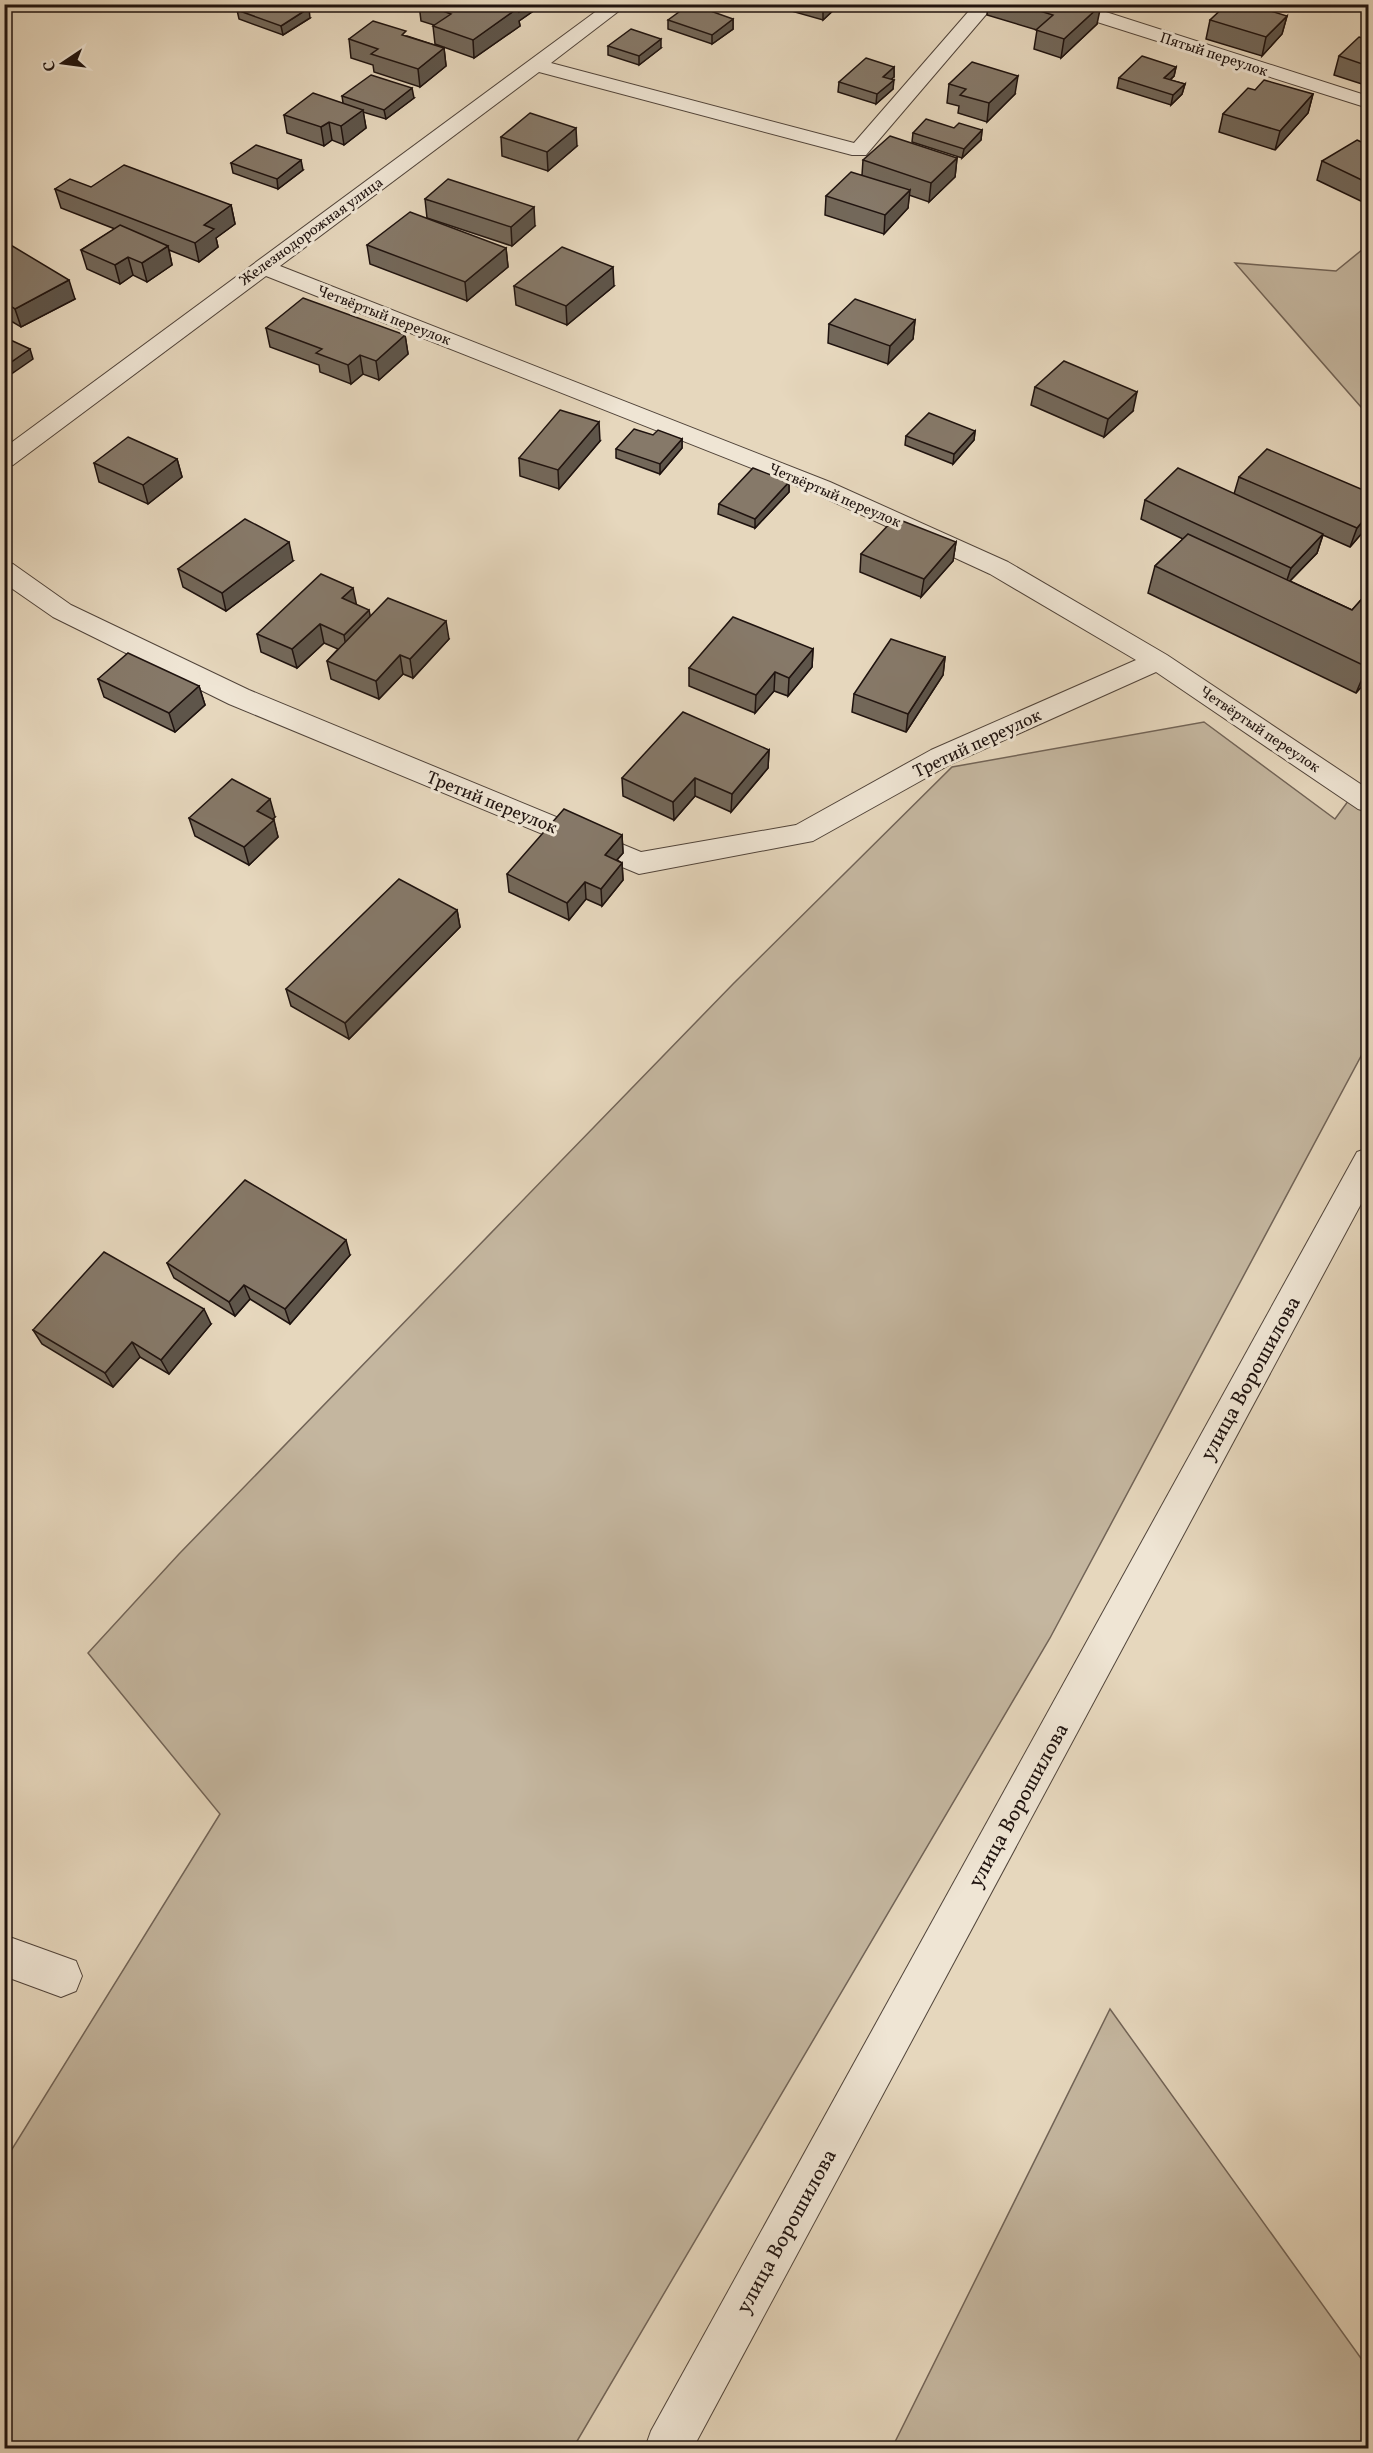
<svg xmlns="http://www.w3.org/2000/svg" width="1373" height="2453" viewBox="0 0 1373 2453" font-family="Vollkorn,serif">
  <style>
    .green { fill: #c4b69f; stroke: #726457; stroke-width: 1.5 }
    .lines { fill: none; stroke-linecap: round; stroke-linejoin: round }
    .minor-casing { stroke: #51443a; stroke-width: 2 }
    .minor { fill: #efe5d4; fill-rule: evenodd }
    .wall { fill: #73685a; stroke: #1f130f; stroke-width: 1.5 }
    .shaded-wall { fill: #5e554a; stroke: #1f130f; stroke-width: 1.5 }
    .building { fill: #867969; stroke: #1f130f; stroke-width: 1.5 }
    .labels { text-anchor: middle; stroke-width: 6; stroke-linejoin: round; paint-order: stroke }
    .far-street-label { font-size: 15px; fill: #1f130f; stroke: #efe5d4 }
    .street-label { font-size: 18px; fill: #1f130f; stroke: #efe5d4 }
    .near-street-label { font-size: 21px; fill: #1f130f; stroke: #efe5d4 }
  </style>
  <rect width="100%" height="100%" fill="#e6d7bd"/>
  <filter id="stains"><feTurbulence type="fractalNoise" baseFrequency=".00333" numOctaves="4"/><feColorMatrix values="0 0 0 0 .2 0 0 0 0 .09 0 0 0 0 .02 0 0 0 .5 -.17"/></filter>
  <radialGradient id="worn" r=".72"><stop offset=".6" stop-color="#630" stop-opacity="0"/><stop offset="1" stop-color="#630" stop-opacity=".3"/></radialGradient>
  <g class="green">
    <polygon points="1368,245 1368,415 1235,263 1336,271"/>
    <polygon points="1204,722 1335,819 1368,774 1368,1043 1050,1638 573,2448 5,2448 4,2162 220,1814 88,1653 179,1554 733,984 952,767"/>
    <polygon points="1110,2009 1368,2368 1368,2448 892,2448"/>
  </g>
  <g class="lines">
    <g class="minor-casing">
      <g id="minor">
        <polygon points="606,4 628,4 551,63 854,143 975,4 995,4 866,155 852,155 539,72 280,266 830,482 1008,562 1167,655 1368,789 1368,812 1358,809 1156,672 951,764 813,841 639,874 229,704 53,617 4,583 4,562 13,564 71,605 249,690 641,852 796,825 931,750 1136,660 990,574 812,492 266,276 13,465 4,467 4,448"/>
        <polygon points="1051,4 1081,4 1368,96 1368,108 1053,8"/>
        <polygon points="1368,1148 1368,1191 693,2448 645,2448 651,2431 1357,1152"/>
        <polygon points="4,1935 76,1961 82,1976 76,1991 61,1997 4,1976"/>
      </g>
    </g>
    <use href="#minor" class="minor"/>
  </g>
  <g class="wall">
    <polygon points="419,4 539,4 539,7 519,21 520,26 474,58 435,44 433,26 434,25 421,21"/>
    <polygon points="777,4 840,4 823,20 777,7"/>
    <polygon points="988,4 1098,4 1097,24 1061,58 1034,49 1037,30 987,15"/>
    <polygon points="1362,4 1368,4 1368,10 1361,8"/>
    <polygon points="237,10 310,18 283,35 239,19"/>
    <polygon points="1287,16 1282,34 1262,56 1206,39 1210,20"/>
    <polygon points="733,19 733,29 712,44 668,29 668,20"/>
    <polygon points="407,36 444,48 446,66 420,87 374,72 373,65 351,58 349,39"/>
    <polygon points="1368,40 1368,86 1334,75 1339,56"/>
    <polygon points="608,46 661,48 639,65 608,55"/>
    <polygon points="894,67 894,77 891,79 893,89 876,104 838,92 839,82"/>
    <polygon points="1176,67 1174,76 1170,80 1185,84 1182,94 1171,105 1117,88 1119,78"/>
    <polygon points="949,84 1015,94 987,122 958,113 959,106 947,103"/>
    <polygon points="1255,90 1313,94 1308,113 1275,150 1219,132 1223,114"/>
    <polygon points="342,96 414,98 386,119 363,112 366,128 344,145 332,140 324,146 287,133 284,115 343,103"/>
    <polygon points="954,128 982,130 981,140 962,158 912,142 913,133"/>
    <polygon points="501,137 577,146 548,171 502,156"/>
    <polygon points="1368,145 1368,202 1367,204 1317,180 1322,161"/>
    <polygon points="957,158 955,177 929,202 909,195 908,208 884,234 825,215 826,196 862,175 863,160"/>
    <polygon points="231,163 303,170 278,189 233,173"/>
    <polygon points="91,187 231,205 235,224 216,238 218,247 199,262 169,250 172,265 147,282 133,275 120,284 87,269 81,250 115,229 61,208 55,189"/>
    <polygon points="425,199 535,226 512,246 427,218"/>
    <polygon points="367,245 506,248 508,267 467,301 370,264"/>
    <polygon points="4,246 75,299 21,327 4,317"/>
    <polygon points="514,286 614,286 567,325 516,305"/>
    <polygon points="915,320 913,339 888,364 828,343 829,324"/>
    <polygon points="266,328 405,335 408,354 379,380 363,374 351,384 320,372 319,365 270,347"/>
    <polygon points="1035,387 1133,411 1104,437 1031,405"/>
    <polygon points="975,431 974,440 953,464 905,445 906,436"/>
    <polygon points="653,435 682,439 682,448 660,474 616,458 616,449"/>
    <polygon points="600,441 559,489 520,476 519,458"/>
    <polygon points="177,459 182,477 148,504 99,482 94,463"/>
    <polygon points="1239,477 1368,526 1350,547 1323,535 1317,553 1290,581 1352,610 1368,592 1368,679 1356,693 1148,593 1155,566 1183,539 1141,519 1145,500 1234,494"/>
    <polygon points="789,482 789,492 755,528 718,514 719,504"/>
    <polygon points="956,542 953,561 921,597 860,572 861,554"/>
    <polygon points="293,561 226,611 183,587 178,569"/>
    <polygon points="356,605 370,616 449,639 413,678 403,674 379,699 331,679 327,661 338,649 324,643 297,668 261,652 257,634"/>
    <polygon points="813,649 812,667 788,696 774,691 755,713 689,686 689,668"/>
    <polygon points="945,657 943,675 906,732 852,712 854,694"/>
    <polygon points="98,679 199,686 205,705 175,732 104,697"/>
    <polygon points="769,750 768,768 731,812 695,796 674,820 623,796 622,778"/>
    <polygon points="275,817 273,819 278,837 249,865 195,836 189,818"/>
    <polygon points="622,835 623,853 617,860 622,863 623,880 602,906 586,899 569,920 509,892 507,874"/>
    <polygon points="457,910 460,927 349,1039 291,1006 286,989"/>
    <polygon points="350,1255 290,1324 250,1299 235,1316 174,1278 167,1263"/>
    <polygon points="211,1324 169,1374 140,1357 113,1387 42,1344 33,1330"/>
  </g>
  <g class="shaded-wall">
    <polygon points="529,4 539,4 539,7 519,21 520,26 474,58 473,40 518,8"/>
    <polygon points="830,4 840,4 823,20 823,11"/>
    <polygon points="1101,5 1097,24 1061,58 1064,39"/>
    <polygon points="309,8 310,18 283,35 281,26"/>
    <polygon points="1287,16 1282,34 1262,56 1266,37"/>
    <polygon points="733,19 733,29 712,44 712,35"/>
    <polygon points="661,39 661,48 639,65 639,56"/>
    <polygon points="444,48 446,66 420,87 418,69"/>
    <polygon points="894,67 894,77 883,86 883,77"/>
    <polygon points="1176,67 1174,76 1162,87 1164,78"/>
    <polygon points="1018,76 1015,94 987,122 989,103"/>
    <polygon points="894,80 893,89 876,104 877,94"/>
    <polygon points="1185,84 1182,94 1171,105 1173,95"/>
    <polygon points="412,88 414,98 386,119 384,110"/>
    <polygon points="1313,94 1308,113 1275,150 1280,131"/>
    <polygon points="363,110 366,128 344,145 341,126"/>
    <polygon points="329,122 332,140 324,146 321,127"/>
    <polygon points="576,128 577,146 548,171 547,152"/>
    <polygon points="982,130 981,140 962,158 964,149"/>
    <polygon points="957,158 955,177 929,202 931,183"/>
    <polygon points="301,160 303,170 278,189 277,179"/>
    <polygon points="910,190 908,208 884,234 885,215"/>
    <polygon points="231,205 235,224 216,238 218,247 199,262 195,243 204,225"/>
    <polygon points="534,207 535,226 512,246 511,227"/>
    <polygon points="168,246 172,265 147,282 142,263"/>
    <polygon points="506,248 508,267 467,301 465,282"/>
    <polygon points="128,257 133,275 120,284 115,265"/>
    <polygon points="613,267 614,286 567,325 566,306"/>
    <polygon points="69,280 75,299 21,327 15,309"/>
    <polygon points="915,320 913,339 888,364 890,346"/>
    <polygon points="405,335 408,354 379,380 376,361"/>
    <polygon points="30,349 33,359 4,379 4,367"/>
    <polygon points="360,355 363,374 351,384 348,365"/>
    <polygon points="1137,392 1133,411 1104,437 1108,419"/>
    <polygon points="599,422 600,441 559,489 558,470"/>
    <polygon points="975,431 974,440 953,464 954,454"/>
    <polygon points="682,439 682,448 660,474 660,464"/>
    <polygon points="177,459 182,477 148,504 143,485"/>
    <polygon points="789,482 789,492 755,528 755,519"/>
    <polygon points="1368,515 1368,526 1350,547 1357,528"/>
    <polygon points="1323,534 1317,553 1285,586 1291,568"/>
    <polygon points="289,542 293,561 226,611 222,593"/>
    <polygon points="956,542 953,561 921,597 924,579"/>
    <polygon points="353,588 357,607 342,598"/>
    <polygon points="369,610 373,629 347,653 344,635"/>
    <polygon points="446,621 449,639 413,678 410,659"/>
    <polygon points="320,624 324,643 297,668 292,649"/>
    <polygon points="813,649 812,667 788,696 789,678"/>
    <polygon points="400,655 403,674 379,699 376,681"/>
    <polygon points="945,657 943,675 906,732 908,714"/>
    <polygon points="1368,665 1368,679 1356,693 1367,667"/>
    <polygon points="775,672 774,691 755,713 756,695"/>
    <polygon points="199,686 205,705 175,732 169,713"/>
    <polygon points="769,750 768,768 731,812 732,794"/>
    <polygon points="695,778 695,796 674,820 673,802"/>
    <polygon points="270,799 275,817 262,829 257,811"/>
    <polygon points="274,820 278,837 249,865 244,847"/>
    <polygon points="622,835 623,853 606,872 605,855"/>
    <polygon points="622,863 623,880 602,906 601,889"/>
    <polygon points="585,882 586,899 569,920 567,903"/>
    <polygon points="457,910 460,927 349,1039 345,1023"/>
    <polygon points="346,1240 350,1255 290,1324 285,1309"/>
    <polygon points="244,1285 250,1299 235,1316 229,1302"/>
    <polygon points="204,1309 211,1324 169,1374 161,1360"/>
    <polygon points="132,1342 140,1357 113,1387 105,1373"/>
  </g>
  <g class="building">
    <polygon points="246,4 298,4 309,8 281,26 237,10"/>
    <polygon points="424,4 508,4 518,8 473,40 433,26 451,14"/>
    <polygon points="508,4 529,4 519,12 518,8"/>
    <polygon points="690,4 691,4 733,19 712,35 668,20"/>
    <polygon points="801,4 830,4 823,11"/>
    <polygon points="1017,4 1098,4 1101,5 1064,39 1036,30 1053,15"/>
    <polygon points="1227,4 1248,4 1287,16 1266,37 1210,20"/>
    <polygon points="373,21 406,31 402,35 444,48 418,69 371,54 378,49 349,39"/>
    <polygon points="631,29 661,39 639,56 608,46"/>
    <polygon points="1359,37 1368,40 1368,66 1339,56"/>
    <polygon points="1142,56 1176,67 1164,78 1185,84 1173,95 1119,78"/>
    <polygon points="866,58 894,67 883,77 894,80 877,94 839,82"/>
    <polygon points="972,62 1018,76 989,103 960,95 966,89 949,84"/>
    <polygon points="371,75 412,88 384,110 342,96"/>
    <polygon points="1264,80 1313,94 1280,131 1223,114 1248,88 1255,90"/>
    <polygon points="313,93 363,110 341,126 329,122 321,127 284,115"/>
    <polygon points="530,113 576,128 547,152 501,137"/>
    <polygon points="926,119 954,128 959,123 982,130 964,149 913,133"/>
    <polygon points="890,136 957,158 931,183 863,160"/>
    <polygon points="1357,140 1368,145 1368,183 1322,161"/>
    <polygon points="256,145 301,160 277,179 231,163"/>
    <polygon points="124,165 231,205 204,225 214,229 195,243 55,189 70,179 91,187"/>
    <polygon points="851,172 910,190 885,215 826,196"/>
    <polygon points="448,179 534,207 511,227 425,199"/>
    <polygon points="410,212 506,248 465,282 367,245"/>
    <polygon points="120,225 168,246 142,263 128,257 115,265 81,250"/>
    <polygon points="9,244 69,280 15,309 4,302 4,246"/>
    <polygon points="562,247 613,267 566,306 514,286"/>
    <polygon points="303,298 405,335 376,361 360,355 348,365 316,353 322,349 266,328"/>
    <polygon points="855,299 915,320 890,346 829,324"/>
    <polygon points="4,337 30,349 4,367"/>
    <polygon points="1064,361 1137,392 1108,419 1035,387"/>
    <polygon points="560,410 599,422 558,470 519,458"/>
    <polygon points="929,413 975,431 954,454 906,436"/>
    <polygon points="634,429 653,435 658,430 682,439 660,464 616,449"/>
    <polygon points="128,437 177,459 143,485 94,463"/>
    <polygon points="1267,449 1368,492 1368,515 1357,528 1239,477"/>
    <polygon points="753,468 789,482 755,519 719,504"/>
    <polygon points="1178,468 1323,534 1291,568 1145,500"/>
    <polygon points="895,518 956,542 924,579 861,554"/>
    <polygon points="245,519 289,542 222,593 178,569"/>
    <polygon points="1188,534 1352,610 1368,592 1368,665 1367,667 1155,566"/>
    <polygon points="321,574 353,588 342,598 369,610 344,635 320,624 292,649 257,634"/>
    <polygon points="388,598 446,621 410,659 400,655 376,681 327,661"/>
    <polygon points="733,617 813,649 789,678 775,672 756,695 689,668"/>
    <polygon points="891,639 945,657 908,714 854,694"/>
    <polygon points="128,653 199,686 169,713 98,679"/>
    <polygon points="683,712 769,750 732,794 695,778 673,802 622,778"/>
    <polygon points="232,779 270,799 257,811 274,820 244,847 189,818"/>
    <polygon points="564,809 622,835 605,855 622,863 601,889 585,882 567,903 507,874"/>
    <polygon points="399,879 457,910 345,1023 286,989"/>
    <polygon points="245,1180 346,1240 285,1309 244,1285 229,1302 167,1263"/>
    <polygon points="104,1252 204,1309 161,1360 132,1342 105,1373 33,1330"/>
  </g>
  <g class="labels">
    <g class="far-street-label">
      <text transform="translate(1214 54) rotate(18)" y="5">Пятый переулок</text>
      <text transform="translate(311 231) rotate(-36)" y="5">Железнодорожная улица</text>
      <text transform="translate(384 315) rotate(21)" y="5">Четвёртый переулок</text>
      <text transform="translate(835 495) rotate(23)" y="5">Четвёртый переулок</text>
      <text transform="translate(1260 729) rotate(34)" y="5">Четвёртый переулок</text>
    </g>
    <g class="street-label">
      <text transform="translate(977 743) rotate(-25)" y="6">Третий переулок</text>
      <text transform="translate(492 802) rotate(22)" y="6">Третий переулок</text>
    </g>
    <g class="near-street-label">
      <text transform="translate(1250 1378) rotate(-61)" y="7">улица Ворошилова</text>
      <text transform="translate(1018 1805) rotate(-61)" y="7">улица Ворошилова</text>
      <text transform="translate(786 2231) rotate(-61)" y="7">улица Ворошилова</text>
    </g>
  </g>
  <rect width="1373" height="2453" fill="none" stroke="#e6d7bd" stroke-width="24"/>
  <rect x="6" y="6" width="1361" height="2441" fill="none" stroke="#1f130f" stroke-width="3"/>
  <rect x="12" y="12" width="1349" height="2429" fill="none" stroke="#1f130f" stroke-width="1.5"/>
  <g transform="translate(63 63) rotate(257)" stroke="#efe5d4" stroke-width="4.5" paint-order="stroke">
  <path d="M0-4.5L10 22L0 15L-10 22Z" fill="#1f130f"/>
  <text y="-9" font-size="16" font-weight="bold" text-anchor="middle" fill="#1f130f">С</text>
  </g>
  <rect width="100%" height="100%" filter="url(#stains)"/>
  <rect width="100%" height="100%" fill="url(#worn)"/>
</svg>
